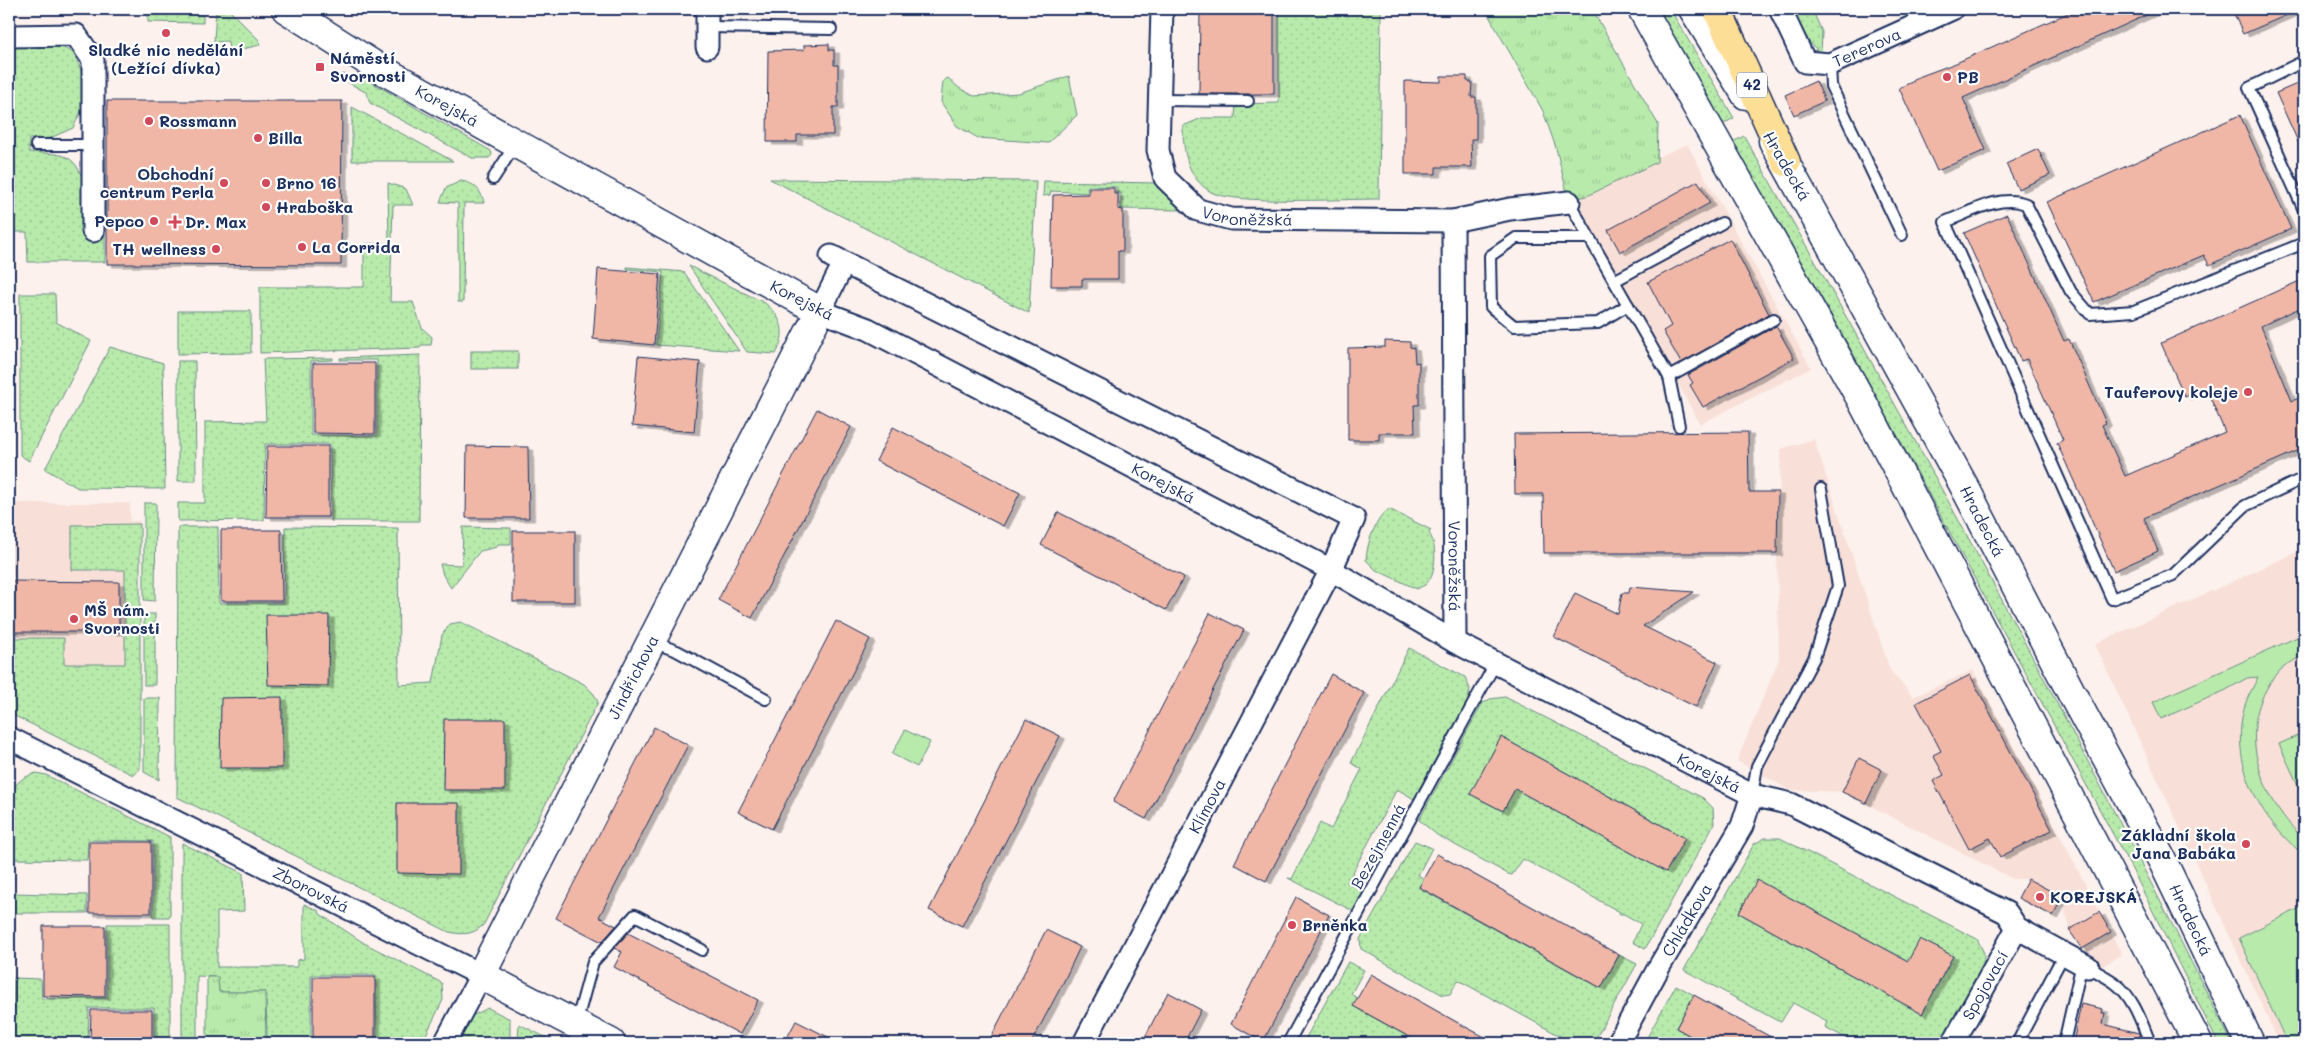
<svg xmlns="http://www.w3.org/2000/svg" width="2313" height="1052" viewBox="0 0 2313 1052" font-family="Mali,sans-serif">
  <style>
    .built { fill: #f8e0d8 }
    .grass { fill: url(#grass-dots); stroke: #6a8d84 }
    .park { fill: url(#park-tufts); stroke: #6a8d84 }
    .garden { fill: #b8ebab; stroke: #6a8d84 }
    .building { fill: #f0b7a7; stroke: #1b2f5e; filter: url(#shadow) }
    .lines { fill: none; stroke-linecap: round; stroke-linejoin: round }
    .lane-casing { stroke: #1b2f5e; stroke-width: 14 }
    .street-casing { stroke: #1b2f5e; stroke-width: 25 }
    .secondary-casing { stroke: #1b2f5e; stroke-width: 31 }
    .highway-casing { stroke: #1b2f5e; stroke-width: 31 }
    .lane { stroke: #fff; stroke-width: 10 }
    .street { stroke: #fff; stroke-width: 21 }
    .secondary { stroke: #fff; stroke-width: 28 }
    .highway { stroke: #fdde96; stroke-width: 28 }
    .poi-dot { fill: #d1495b; stroke: #fff; stroke-width: 2 }
    .labels { text-anchor: middle; stroke-width: 4.5; stroke-linejoin: round; paint-order: stroke }
    .shield { fill: #fff; stroke: #5f6d8e; stroke-width: 1 }
    .shield-label { font-size: 15px; font-weight: bold; fill: #1b2f5e }
    .street-label { font-size: 16px; fill: #1b2f5e; stroke: #fff }
    .poi-label { font-size: 16px; font-weight: bold; fill: #1b2f5e; stroke: #fff; text-anchor: start }
  </style>
  <defs>
    <pattern id="grass-dots" width="8" height="8" patternUnits="userSpaceOnUse" patternTransform="scale(1.25)"><rect width="8" height="8" fill="#b8ebab"/><path d="M2 2h.1M6 6h.1" fill="none" stroke="#9eca96" stroke-width="1.8" stroke-linecap="round"/></pattern>
    <pattern id="park-tufts" width="24" height="20" patternUnits="userSpaceOnUse" patternTransform="scale(1.25)"><rect width="24" height="20" fill="#b8ebab"/><path d="M3 7l-1-3M5 7V3M7 7l1-3M15 17l-1-3M17 17v-4M19 17l1-3" fill="none" stroke="#9eca96"/></pattern>
    <filter id="shadow"><feDropShadow dx="5.5" dy="3" stdDeviation="0" flood-color="#0004"/></filter>
  </defs>
  <rect width="100%" height="100%" fill="#fcf1ed"/>
  <filter id="ink" filterUnits="userSpaceOnUse"><feTurbulence type="fractalNoise" baseFrequency=".02" numOctaves="2"/><feDisplacementMap in="SourceGraphic" scale="10" xChannelSelector="R" yChannelSelector="G"/><feConvolveMatrix kernelMatrix="1 2 1 2 8 2 1 2 1" color-interpolation-filters="sRGB"/></filter>
  <g filter="url(#ink)">
    <g class="built">
      <polygon points="1687,144 1811,368 1700,424 1573,195"/>
      <polygon points="1814,439 1890,670 1913,697 1973,670 2122,954 2101,967 2090,957 2070,930 2062,897 2028,879 2013,879 1843,792 1789,790 1737,761 1779,659 1777,553 1781,449"/>
      <polygon points="9,503 130,503 130,521 140,521 140,769 133,775 9,713"/>
      <polygon points="2304,549 2304,1043 2279,1043 2095,644"/>
    </g>
    <g class="grass">
      <polygon points="148,9 180,9 203,16 203,23 148,22"/>
      <polygon points="216,9 228,9 259,40 260,45 229,52 228,41 214,42"/>
      <path d="M1279 9H1381L1379 199C1347 199 1234 205 1211 192 1187 178 1183 151 1183 126L1202 118H1235L1236 104 1279 103Z"/>
      <polygon points="1656,9 1670,9 1734,118 1723,124"/>
      <polygon points="1792,9 1812,9 1822,32 1821,54 1804,37"/>
      <path d="M9 41H46L73 52C90 89 91 92 73 128L48 139H29V152C67 155 75 151 87 192L101 158 105 157V262H28L27 232H9Z"/>
      <polygon points="342,74 364,78 491,151 492,155 489,158 472,158 370,103 367,93 340,78"/>
      <polygon points="352,107 453,161 352,161"/>
      <path d="M1744 136C1914 434 2079 736 2232 1043H2218L2135 875 1850 348 1733 142Z"/>
      <polygon points="770,179 1036,181 1029,313"/>
      <path d="M461 181C475 183 481 190 484 203H464L463 302H458V203L440 202 446 188Z"/>
      <polygon points="1044,181 1160,183 1182,210 1121,209 1121,193 1116,193 1116,187 1088,186 1087,193 1051,191 1050,195 1043,196"/>
      <polygon points="388,183 406,189 413,205 393,205 390,302 413,302 422,328 432,337 431,345 421,345 420,348 260,353 260,287 364,287 364,244 389,243"/>
      <path d="M689 266 765 303C783 318 787 333 776 354L747 352Z"/>
      <polygon points="627,267 684,272 739,351 656,345 663,272 627,269"/>
      <polygon points="20,294 55,294 56,322 91,341 29,461 20,455"/>
      <polygon points="178,311 251,311 251,353 178,354"/>
      <polygon points="110,347 163,363 165,489 78,488 45,469"/>
      <rect x="471" y="351" width="47" height="18"/>
      <polygon points="420,355 419,521 331,521 330,444 265,444 264,520 178,521 178,503 205,503 205,422 266,421 263,359 333,358 333,360 311,361 311,435 377,436 377,360 340,360 340,358"/>
      <polygon points="178,361 195,361 196,481 178,481"/>
      <polygon points="144,503 156,503 155,601 144,600"/>
      <path d="M1389 509 1431 530 1429 533C1437 544 1437 572 1427 583 1425 586 1420 587 1417 589L1376 570 1366 560C1367 543 1375 519 1389 509Z"/>
      <polygon points="140,524 140,769 133,775 9,713 9,638 64,638 64,664 125,664 125,570 72,570 72,525"/>
      <path d="M178 527H218L219 603H284L285 527 398 528 399 685 433 683 442 635 450 624 461 622 584 684 594 694 598 702 484 924C474 935 463 935 449 932L177 797Z"/>
      <polygon points="463,527 511,528 511,544 498,544 497,547 480,551 451,588 443,575 440,564 462,565"/>
      <rect x="144" y="614" width="11" height="71"/>
      <polygon points="1409,648 1465,677 1470,689 1468,701 1414,799 1397,789 1347,883 1364,891 1353,911 1288,878 1292,879 1320,823 1331,829 1362,769 1351,763"/>
      <polygon points="1505,697 1703,798 1713,808 1714,824 1645,949 1633,942 1641,924 1624,914 1619,914 1620,912 1523,859 1512,875 1508,874 1437,835 1419,820 1482,704 1490,699"/>
      <polygon points="144,698 160,698 159,780 144,772"/>
      <path d="M36 773 46 775 170 837V917H153V841L88 840 87 860 14 859C13 842 8 798 16 785 21 778 28 776 36 773Z"/>
      <polygon points="1765,838 1780,838 1977,939 1984,953 1984,967 1942,1043 1855,1043 1825,1027 1827,1021 1793,1003 1781,1022 1776,1020 1684,970 1754,844"/>
      <polygon points="1415,841 1432,848 1418,875 1424,879 1419,888 1601,988 1619,955 1637,964 1593,1043 1573,1043 1458,980 1450,994 1443,995 1361,949 1360,939"/>
      <polygon points="182,843 243,873 244,911 217,912 217,967 297,967 297,960 304,959 304,904 319,911 320,914 364,943 442,983 443,1000 422,1043 377,1043 376,975 311,975 311,1043 274,1043 267,1039 266,992 219,992 218,977 197,976 197,1043 182,1043"/>
      <polygon points="13,893 87,895 87,913 13,913"/>
      <polygon points="107,924 170,924 170,1043 154,1043 154,1008 89,1008 88,1043 13,1043 14,978 41,979 42,999 107,998"/>
      <polygon points="1348,962 1364,970 1351,994 1357,998 1353,1006 1420,1043 1303,1043"/>
      <polygon points="1676,985 1694,995 1676,1028 1703,1043 1644,1043"/>
      <polygon points="488,1008 510,1019 510,1043 456,1043 472,1016"/>
      <polygon points="519,1024 557,1043 518,1043"/>
    </g>
    <g class="park">
      <polygon points="1485,9 1592,9 1658,124 1657,162 1589,195 1569,201 1556,148 1543,111"/>
      <polygon points="1069,76 1077,115 1048,143 978,138 957,126 941,102 943,81 948,78 959,88 974,96 1019,93"/>
      <polygon points="207,977 218,977 219,992 265,992 266,1043 207,1043"/>
    </g>
    <g class="garden">
      <path d="M2304 634V654C2295 660 2284 666 2276 674 2272 678 2269 685 2266 690 2238 741 2265 803 2304 839V855C2260 820 2228 762 2245 705 2248 695 2254 686 2258 677L2247 678 2226 690 2161 719 2153 702Z"/>
      <polygon points="905,730 930,742 917,767 892,754"/>
      <polygon points="2304,733 2304,798 2279,744"/>
      <polygon points="2304,906 2304,1043 2287,1043 2239,938"/>
    </g>
    <g class="building">
      <polygon points="1200,9 1274,9 1274,94 1199,94"/>
      <polygon points="2077,9 2160,9 1963,98 1986,150 1937,171 1899,88 1914,81 1913,79 1956,63"/>
      <polygon points="2232,9 2301,9 2243,34"/>
      <polygon points="829,44 829,50 834,50 834,65 838,65 838,107 833,107 833,135 797,135 797,142 767,142 768,51 804,50 804,45"/>
      <polygon points="1441,76 1467,76 1467,81 1472,82 1471,97 1476,97 1476,139 1471,139 1472,167 1436,167 1436,174 1405,174 1405,81 1441,82"/>
      <polygon points="1816,81 1825,101 1794,115 1785,95"/>
      <polygon points="2304,81 2304,155 2276,93"/>
      <polygon points="107,101 342,101 341,265 107,264"/>
      <polygon points="2240,115 2291,229 2209,265 2204,255 2094,302 2047,202"/>
      <polygon points="2038,149 2050,175 2018,189 2006,164"/>
      <polygon points="1698,181 1710,203 1620,252 1608,230"/>
      <polygon points="1089,188 1114,188 1114,194 1118,194 1118,209 1123,210 1123,251 1118,251 1118,279 1082,279 1082,286 1051,286 1053,195 1089,194"/>
      <polygon points="2007,214 2064,341 2069,339 2106,423 2102,425 2125,476 2225,432 2206,388 2185,397 2161,343 2304,279 2304,306 2261,326 2292,401 2304,396 2304,448 2144,518 2158,551 2114,571 2057,443 2063,440 2027,359 2021,361 1964,233"/>
      <polygon points="1730,239 1769,314 1681,363 1663,331 1671,326 1648,282"/>
      <polygon points="598,269 660,274 654,345 593,339"/>
      <polygon points="1776,326 1794,358 1703,407 1690,385 1693,383 1688,375"/>
      <polygon points="1385,341 1410,342 1410,347 1414,348 1415,363 1419,362 1419,405 1414,405 1415,433 1379,433 1379,440 1348,440 1348,348 1385,347"/>
      <polygon points="638,356 700,362 694,432 632,426"/>
      <polygon points="313,363 375,363 375,434 313,433"/>
      <polygon points="817,409 851,427 752,618 718,600"/>
      <polygon points="893,427 1020,493 1003,526 876,461"/>
      <polygon points="1748,432 1749,492 1778,492 1777,553 1544,553 1543,494 1515,494 1514,434"/>
      <polygon points="267,446 328,446 328,517 266,517"/>
      <polygon points="467,446 528,447 529,518 466,518"/>
      <polygon points="1058,512 1184,577 1166,610 1041,545"/>
      <polygon points="221,530 281,530 282,601 221,601"/>
      <rect x="513" y="531" width="62" height="71"/>
      <polygon points="9,581 119,582 119,632 9,632"/>
      <polygon points="1630,587 1694,592 1643,626 1717,662 1696,707 1554,637 1575,593 1618,614 1622,593 1629,593"/>
      <polygon points="1210,613 1244,630 1146,819 1113,802"/>
      <polygon points="266,615 329,615 328,686 268,685"/>
      <polygon points="836,621 870,639 772,829 738,812"/>
      <polygon points="1331,674 1364,693 1266,881 1234,864"/>
      <polygon points="1970,675 2052,830 2000,857 1990,838 1969,849 1933,781 1944,775 1933,755 1941,751 1916,703"/>
      <polygon points="282,697 282,768 220,768 221,698"/>
      <polygon points="444,719 505,719 505,790 443,790"/>
      <polygon points="1026,719 1060,736 962,926 929,910"/>
      <polygon points="654,727 688,745 599,917 616,926 602,942 556,918"/>
      <polygon points="1501,737 1685,838 1666,872 1515,789 1503,811 1470,794"/>
      <polygon points="1859,758 1882,770 1866,803 1842,792"/>
      <polygon points="397,803 459,803 459,874 397,873"/>
      <rect x="89" y="842" width="62" height="71"/>
      <polygon points="1437,854 1619,955 1601,988 1419,887"/>
      <polygon points="2028,879 2062,897 2053,916 2018,898"/>
      <polygon points="1757,880 1908,961 1920,939 1953,956 1922,1014 1739,913"/>
      <polygon points="1296,897 1329,915 1263,1042 1231,1024"/>
      <polygon points="2099,912 2111,932 2082,949 2069,930"/>
      <polygon points="43,926 105,926 105,997 43,996"/>
      <polygon points="1046,930 1080,947 1063,983 1031,1043 988,1043"/>
      <polygon points="628,933 758,1000 740,1034 614,967 622,952 614,948"/>
      <polygon points="1371,974 1460,1024 1496,1043 1420,1043 1353,1006"/>
      <rect x="313" y="977" width="62" height="66"/>
      <polygon points="1168,992 1201,1010 1184,1043 1142,1043"/>
      <polygon points="1694,995 1726,1013 1782,1043 1703,1043 1676,1028"/>
      <polygon points="2081,1004 2103,1009 2102,1013 2105,1013 2103,1024 2139,1033 2143,1043 2073,1043"/>
      <polygon points="91,1010 152,1010 152,1043 90,1043"/>
      <polygon points="796,1021 840,1043 784,1043"/>
    </g>
    <g class="lines">
      <g class="lane-casing">
        <g id="lane">
          <polyline points="707,27 831,29"/>
          <polyline points="2304,61 2249,88 2304,210"/>
          <polyline points="1830,64 1831,86 1902,235"/>
          <polyline points="1160,100 1248,101"/>
          <polyline points="36,145 91,145"/>
          <polyline points="493,179 515,145"/>
          <polyline points="1569,202 1669,377 1774,319"/>
          <polyline points="1588,238 1516,238 1490,256 1491,307 1514,326 1598,323 1628,305"/>
          <path d="M2304 243 2134 311 2090 314 2071 292 2026 204C1999 194 1971 212 1945 222L2112 599 2173 575 2245 506 2304 478"/>
          <polyline points="1614,281 1722,223"/>
          <polyline points="1669,377 1679,426"/>
          <polyline points="652,642 677,651 766,699"/>
          <polyline points="1752,795 1757,766 1814,658 1838,586 1821,489"/>
          <path d="M2088 967C2097 972 2107 977 2115 983 2133 996 2142 1023 2150 1043"/>
          <polyline points="576,1024 593,962 635,915 702,950"/>
          <polyline points="1288,1043 1496,662"/>
          <polyline points="2017,1043 2064,954"/>
          <polyline points="2064,1043 2082,963"/>
        </g>
      </g>
      <g class="street-casing">
        <g id="street">
          <path id="s1" d="M1162 9 1158 150 1165 178 1198 210 1231 219 1453 221 1510 209 1569 202"/>
          <path id="s2" d="M1780 9 1805 62 1830 64 1952 9"/>
          <polyline points="9,36 76,35 93,60 93,231"/>
          <polyline points="707,47 707,9"/>
          <path id="s3" d="M1453 221 1455 642"/>
          <polyline points="831,256 1354,519 1331,570 1084,1043"/>
          <path id="s4" d="M844 263 820 311 868 329 1331 570 1455 642 1752 795 1791 804 2007 913 2017 928 2088 967"/>
          <path id="s5" d="M9 738 481 975 445 1043"/>
          <path id="s6" d="M1618 1043 1659 967 1742 826 1752 795"/>
          <path id="s7" d="M1953 1043 2017 928"/>
        </g>
      </g>
      <g class="secondary-casing">
        <g id="secondary">
          <path id="s8" d="M286 9 377 67 820 311 481 975 611 1043"/>
          <polyline points="1642,9 1863,403 2198,1043"/>
          <polyline points="1693,9 1746,95"/>
          <path id="s9" d="M1773 141 1963 484 2072 694 2162 860 2250 1043"/>
        </g>
      </g>
      <g class="highway-casing">
        <polyline id="highway" points="1717,9 1786,162"/>
      </g>
      <use href="#lane" class="lane"/>
      <use href="#street" class="street"/>
      <use href="#secondary" class="secondary"/>
      <use href="#highway" class="highway"/>
    </g>
  </g>
  <g class="poi-dot">
    <circle cx="166" cy="33" r="5"/>
    <rect x="315" y="62" width="10" height="10" rx="2.5"/>
    <circle cx="1947" cy="77" r="5"/>
    <circle cx="149" cy="121" r="5"/>
    <circle cx="258" cy="138" r="5"/>
    <circle cx="224" cy="183" r="5"/>
    <circle cx="266" cy="183" r="5"/>
    <circle cx="266" cy="207" r="5"/>
    <circle cx="154" cy="221" r="5"/>
    <path d="M172.5 214.5h5v5h5v5h-5v5h-5v-5h-5v-5h5z"/>
    <circle cx="302" cy="247" r="5"/>
    <circle cx="216" cy="249" r="5"/>
    <circle cx="2248" cy="392" r="5"/>
    <circle cx="74" cy="619" r="5"/>
    <circle cx="2246" cy="844" r="5"/>
    <circle cx="2040" cy="897" r="5"/>
    <circle cx="1292" cy="925" r="5"/>
  </g>
  <g class="labels">
    <rect class="shield" x="1737" y="72.5" width="30" height="25" rx="4"/>
    <g class="shield-label">
      <text x="1752" y="90">42</text>
    </g>
    <g class="street-label">
      <text dy="6" stroke="none"><textPath href="#s2" startOffset="124">Tererova</textPath></text>
      <text dy="6" stroke="none"><textPath href="#s8" startOffset="188">Korejská</textPath></text>
      <text transform="translate(1787 166) rotate(60)" y="6">Hradecká</text>
      <text dy="6" stroke="none"><textPath href="#s1" startOffset="266">Voroněžská</textPath></text>
      <text transform="translate(802 300) rotate(27)" y="6">Korejská</text>
      <text dy="6" stroke="none"><textPath href="#s4" startOffset="438">Korejská</textPath></text>
      <text dy="6" stroke="none"><textPath href="#s9" startOffset="434">Hradecká</textPath></text>
      <text dy="6" stroke="none"><textPath href="#s3" startOffset="345">Voroněžská</textPath></text>
      <text transform="translate(633 677) rotate(-63)" y="6">Jindřichova</text>
      <text dy="6" stroke="none"><textPath href="#s4" startOffset="1056">Korejská</textPath></text>
      <text transform="translate(1207 806) rotate(-62)" y="6">Klímova</text>
      <text transform="translate(1378 846) rotate(-61)" y="6">Bezejmenná</text>
      <text dy="6" stroke="none"><textPath href="#s5" startOffset="338">Zborovská</textPath></text>
      <text dy="6" stroke="none"><textPath href="#s9" startOffset="884">Hradecká</textPath></text>
      <text dy="6" stroke="none"><textPath href="#s6" startOffset="141">Chládkova</textPath></text>
      <text dy="6" stroke="none"><textPath href="#s7" startOffset="66">Spojovací</textPath></text>
    </g>
    <g class="poi-label">
      <text x="166" y="56" text-anchor="middle">Sladké nic nedělání<tspan x="166" dy="18">(Ležící dívka)</tspan></text>
      <text x="330" y="64">Náměstí<tspan x="330" dy="18">Svornosti</tspan></text>
      <text x="1957" y="83">PB</text>
      <text x="159" y="127">Rossmann</text>
      <text x="268" y="144">Billa</text>
      <text x="214" y="180" text-anchor="end">Obchodní<tspan x="214" dy="18">centrum Perla</tspan></text>
      <text x="276" y="189">Brno 16</text>
      <text x="276" y="213">Hraboška</text>
      <text x="144" y="227" text-anchor="end">Pepco</text>
      <text x="185" y="228">Dr. Max</text>
      <text x="312" y="253">La Corrida</text>
      <text x="206" y="255" text-anchor="end">TH wellness</text>
      <text x="2238" y="398" text-anchor="end">Tauferovy koleje</text>
      <text x="84" y="616">MŠ nám.<tspan x="84" dy="18">Svornosti</tspan></text>
      <text x="2236" y="841" text-anchor="end">Základní škola<tspan x="2236" dy="18">Jana Babáka</tspan></text>
      <text x="2050" y="903">KOREJSKÁ</text>
      <text x="1302" y="931">Brněnka</text>
    </g>
  </g>
  <rect width="2313" height="1052" fill="none" stroke="#fff" stroke-width="30"/>
  <rect x="15" y="15" width="2283" height="1022" fill="none" stroke="#1b2f5e" stroke-width="2" filter="url(#ink)"/>
</svg>
